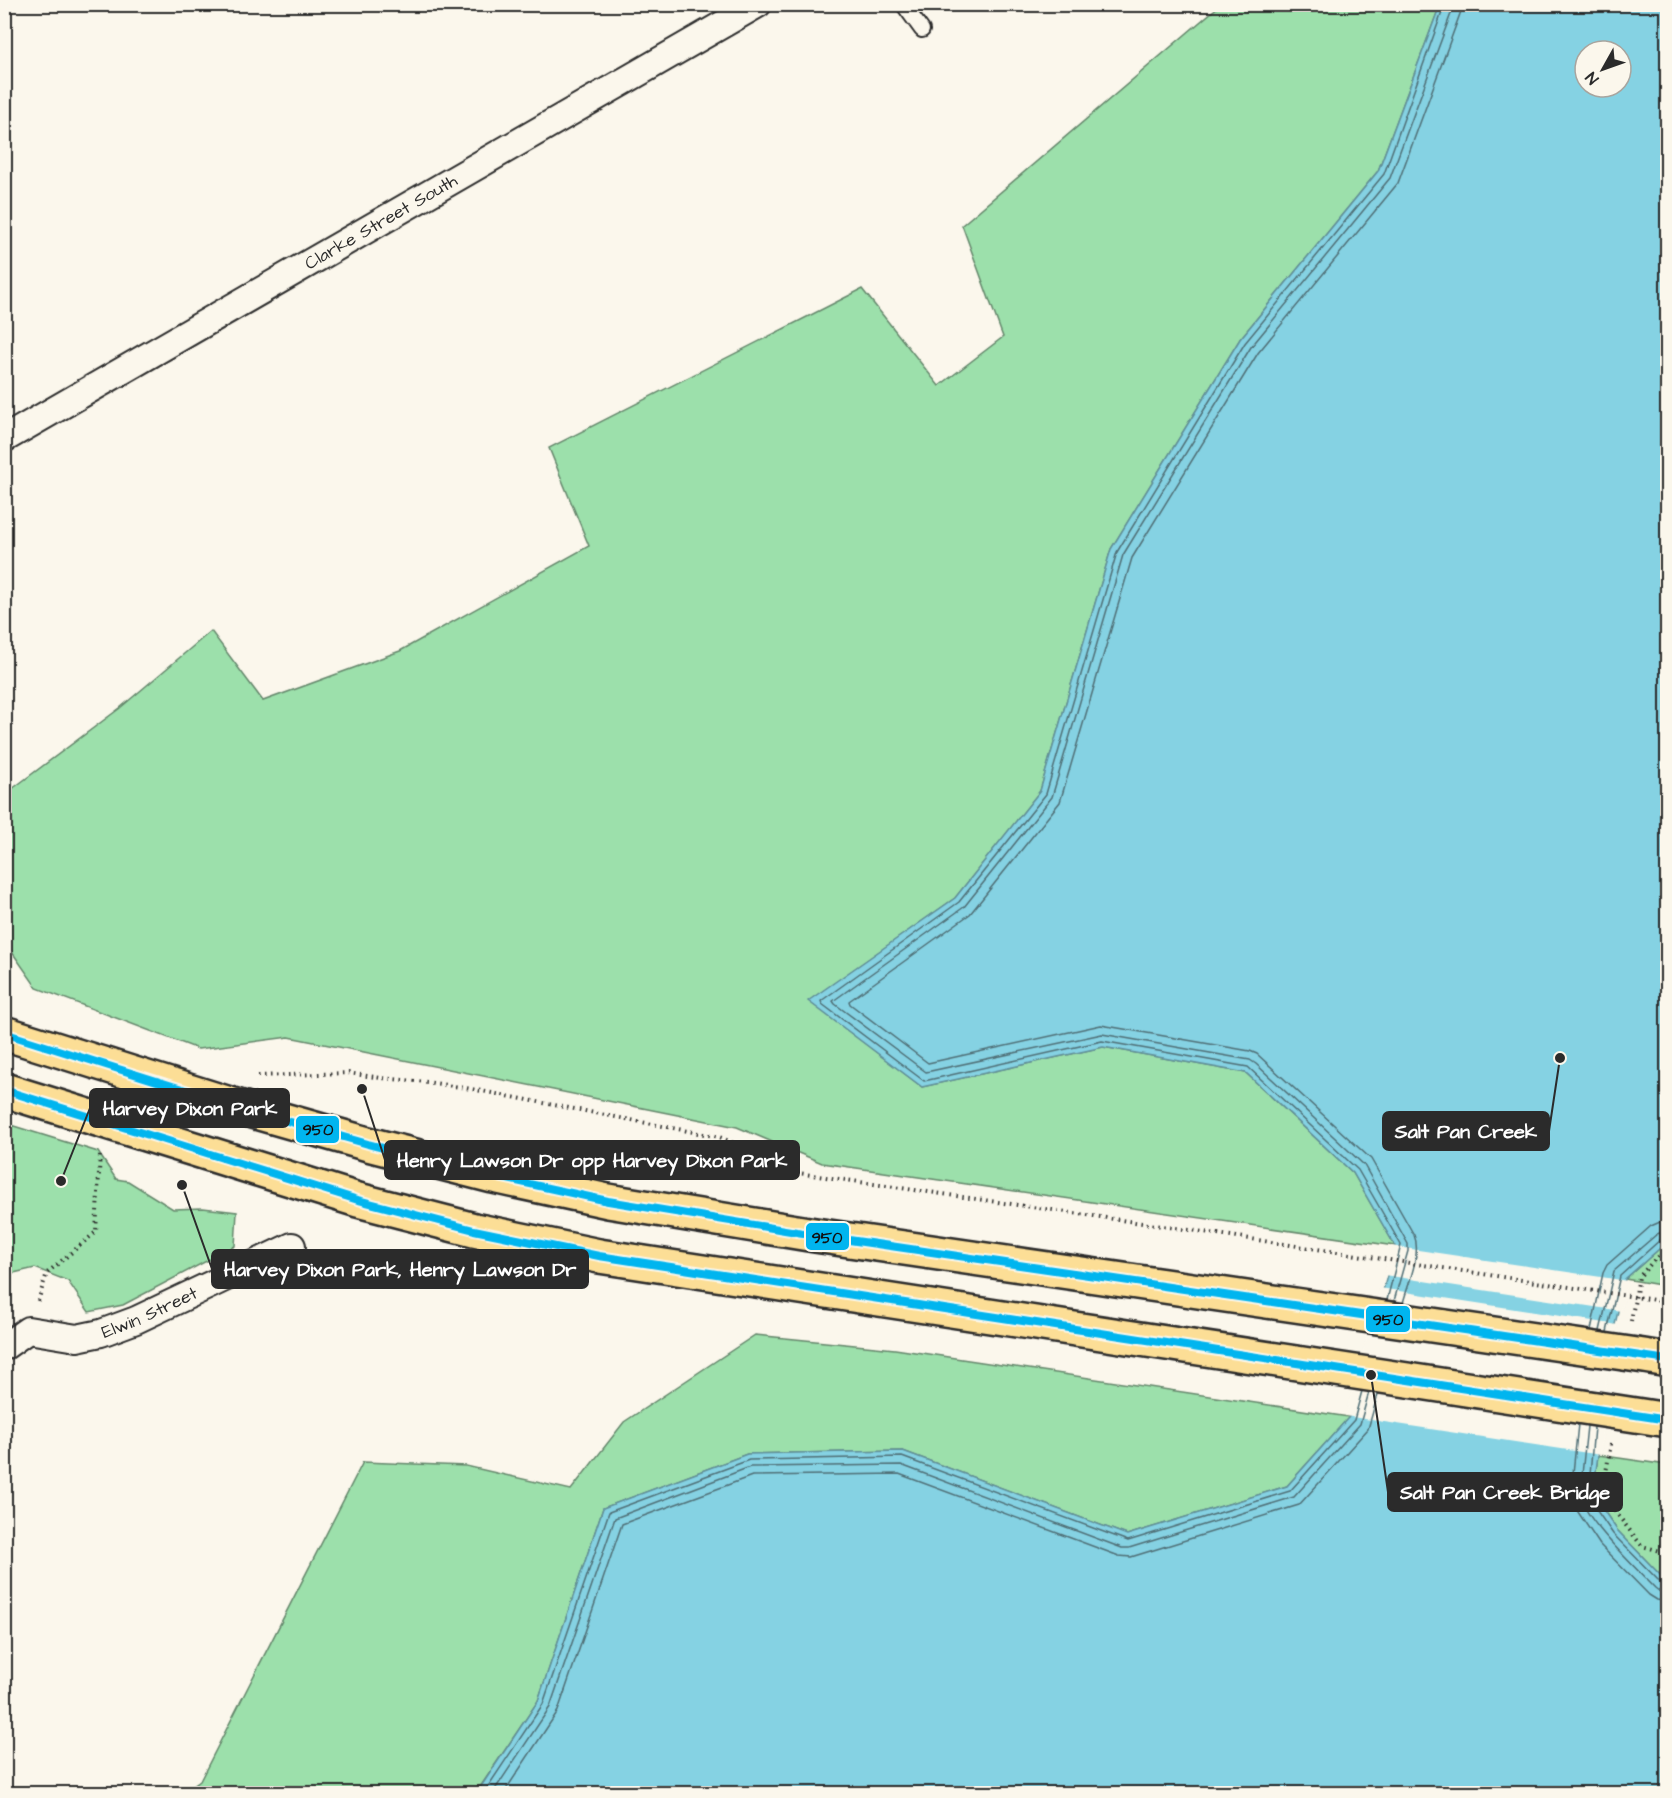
<svg xmlns="http://www.w3.org/2000/svg" width="1672" height="1798" viewBox="0 0 1672 1798" font-family="'Architects Daughter',sans-serif">
  <style>
    .green { fill: #9ce0ab; stroke: #64866b; stroke-width: 1.5 }
    .water { fill: #85d2e3; stroke: #618f99; stroke-width: 1.5; fill-rule: evenodd }
    .pier { fill: #fbf7ec }
    .lines { fill: none; stroke-linecap: round; stroke-linejoin: round }
    .shore { stroke: #4f6e75; stroke-width: 1.5 }
    .lane-casing { stroke: #2b2b2b; stroke-width: 18 }
    .street-casing { stroke: #2b2b2b; stroke-width: 30 }
    .primary-casing { stroke: #2b2b2b; stroke-width: 38 }
    .path { stroke: #2b2b2b; stroke-width: 4; stroke-dasharray: 1.5 4.5; stroke-linecap: butt }
    .lane { stroke: #fbf7ec; stroke-width: 14 }
    .street { stroke: #fbf7ec; stroke-width: 26 }
    .primary { stroke: #fcde96; stroke-width: 33 }
    .bus-1-casing { stroke: #fbf7ec; stroke-width: 12 }
    .bus-1 { stroke: #00b5ef; stroke-width: 8 }
    .labels { text-anchor: middle; stroke-width: 6; stroke-linejoin: round; paint-order: stroke }
    .street-label { font-size: 18px; fill: #2b2b2b; stroke: #fbf7ec }
    .leader { fill: none; stroke: #2b2b2b; stroke-width: 2 }
    .callout-dot { fill: #2b2b2b; stroke: #fbf7ec; stroke-width: 2 }
    .callout { fill: #2b2b2b; stroke: #2b2b2b; stroke-width: 2 }
    .callout-label { font-size: 20px; text-anchor: middle; font-weight: bold; fill: #fff }
    .line-badge { stroke: #fbf7ec; stroke-width: 2 }
    .pale-badge-label { font-size: 16px; text-anchor: middle; font-weight: bold; fill: #111 }
  </style>
  <rect width="100%" height="100%" fill="#fbf7ec"/>
  <filter id="ink" filterUnits="userSpaceOnUse"><feTurbulence type="fractalNoise" baseFrequency=".0167" numOctaves="2"/><feDisplacementMap in="SourceGraphic" scale="12" xChannelSelector="R" yChannelSelector="G"/><feConvolveMatrix kernelMatrix="1 2 1 2 8 2 1 2 1" color-interpolation-filters="sRGB"/></filter>
  <g filter="url(#ink)">
    <g class="green">
      <polygon points="1220,5 1440,5 1378,171 1240,339 1111,549 1040,791 955,898 809,1001 922,1087 1103,1047 1246,1073 1353,1173 1395,1246 822,1163 737,1127 289,1037 198,1049 37,988 5,942 4,795 120,708 211,631 263,701 400,651 589,546 549,448 862,289 939,386 1003,337 962,225"/>
      <polygon points="4,1123 98,1152 116,1179 128,1181 173,1209 203,1208 237,1212 235,1246 123,1305 89,1312 68,1281 35,1268 5,1275"/>
      <polygon points="1667,1242 1667,1286 1625,1279"/>
      <polygon points="755,1335 895,1349 1349,1417 1287,1486 1127,1535 903,1451 747,1454 603,1508 538,1701 476,1793 182,1794 200,1781 363,1462 466,1466 571,1490 624,1422"/>
      <polygon points="1598,1455 1667,1465 1667,1582 1617,1530 1593,1495"/>
    </g>
    <path class="water" d="M1440 5H1667V1242L1625 1279 1604 1375 1598 1455 1593 1495 1617 1530 1667 1582 1668 1777 1659 1793 476 1794 538 1701 603 1508 747 1454 903 1451 1127 1535 1287 1486 1349 1417 1395 1246 1353 1173 1246 1073 1103 1047 922 1087 808 1001 955 898 1040 791 1111 549 1240 339 1378 171ZM1585 51H1621V87H1585Z"/>
    <g class="pier">
      <polygon points="1391,1246 1628,1281 1621,1311 1384,1275"/>
      <polygon points="1380,1288 1618,1325 1607,1375 1601,1455 1345,1416"/>
    </g>
    <g class="lines">
      <g class="shore">
        <polyline points="1387,1300 1401,1245 1358,1170 1248,1067 1102,1041 924,1081 822,1004 821,1001 959,902 1046,794 1117,552 1245,343 1384,174 1445,4"/>
        <polyline points="1394,1301 1408,1251 1408,1244 1364,1165 1256,1064 1250,1060 1102,1034 926,1072 835,1004 833,1001 964,907 1052,797 1123,555 1251,347 1390,178 1452,11 1453,4"/>
        <path d="M1403 1303C1408 1284 1422 1253 1414 1235L1371 1159 1257 1054 1250 1051 1101 1025 928 1063 850 1004 849 1001 970 914 1060 802 1132 558 1258 353 1398 183 1460 14 1462 4"/>
        <polyline points="1591,1330 1603,1273 1607,1265 1651,1226 1660,1222 1668,1221"/>
        <polyline points="1600,1331 1614,1271 1657,1234 1668,1230"/>
        <polyline points="1607,1332 1620,1276 1661,1239 1668,1238"/>
        <polyline points="1578,1424 1571,1493 1572,1503 1600,1545 1649,1595 1657,1600 1668,1602"/>
        <path d="M1587 1426 1580 1494C1582 1518 1638 1570 1655 1588L1660 1592 1668 1593"/>
        <polyline points="1594,1427 1588,1498 1613,1534 1661,1583 1668,1585"/>
        <polyline points="483,1794 543,1704 609,1512 749,1460 902,1457 1128,1541 1290,1491 1354,1420 1362,1391"/>
        <polyline points="492,1794 550,1707 615,1518 750,1467 901,1465 1122,1548 1129,1548 1294,1497 1360,1424 1369,1392"/>
        <polyline points="503,1794 558,1711 622,1524 752,1476 899,1474 1119,1556 1131,1557 1299,1505 1368,1429 1378,1394"/>
      </g>
      <g class="lane-casing">
        <polyline id="lane" points="903,4 922,30"/>
      </g>
      <g class="street-casing">
        <g id="street">
          <path id="s1" d="M4 439 758 4"/>
          <path id="s2" d="M4 1347 28 1330 77 1338 101 1333 136 1320 292 1246"/>
        </g>
      </g>
      <g class="primary-casing">
        <g id="primary">
          <polyline points="4,1033 252,1111 368,1144 493,1176 608,1201 815,1235 1644,1356 1668,1360"/>
          <polyline points="4,1090 358,1200 474,1230 599,1256 1668,1420"/>
        </g>
      </g>
      <g class="path">
        <path d="M258 1076 348 1073 381 1078 427 1082 466 1088 719 1137C744 1146 766 1162 791 1172L1231 1236 1668 1302"/>
        <polyline points="38,1301 47,1273 96,1232 100,1153"/>
        <polyline points="1631,1321 1639,1277 1655,1259 1668,1250"/>
        <polyline points="1611,1444 1602,1495 1642,1546 1668,1553"/>
      </g>
      <use href="#lane" class="lane"/>
      <use href="#street" class="street"/>
      <use href="#primary" class="primary"/>
      <g class="bus-1-casing">
        <g id="bus-1">
          <polyline points="4,1033 252,1111 368,1144 493,1176 608,1201 815,1235 1668,1360"/>
          <polyline points="4,1090 358,1200 474,1230 599,1256 1668,1420"/>
        </g>
      </g>
      <use href="#bus-1" class="bus-1"/>
    </g>
  </g>
  <g class="labels">
    <g class="street-label">
      <text dy="6" stroke="none"><textPath href="#s1" startOffset="435">Clarke Street South</textPath></text>
      <text dy="6" stroke="none"><textPath href="#s2" startOffset="156">Elwin Street</textPath></text>
    </g>
  </g>
  <path class="leader" d="M61 1181L90 1108M1560 1058L1549 1131M362 1089L385 1160M182 1185L212 1269M1371 1375L1388 1492"/>
  <g class="callout-dot">
    <circle cx="61" cy="1181" r="6"/>
    <circle cx="1560" cy="1058" r="6"/>
    <circle cx="362" cy="1089" r="6"/>
    <circle cx="182" cy="1185" r="6"/>
    <circle cx="1371" cy="1375" r="6"/>
  </g>
  <g class="callout">
    <rect x="90" y="1089" width="199" height="38" rx="6"/>
    <rect x="1383" y="1112" width="166" height="38" rx="6"/>
    <rect x="385" y="1141" width="414" height="38" rx="6"/>
    <rect x="212" y="1250" width="376" height="38" rx="6"/>
    <rect x="1388" y="1473" width="234" height="38" rx="6"/>
  </g>
  <g class="callout-label">
    <text x="190" y="1115">Harvey Dixon Park</text>
    <text x="1466" y="1138">Salt Pan Creek</text>
    <text x="592" y="1167">Henry Lawson Dr opp Harvey Dixon Park</text>
    <text x="400" y="1276">Harvey Dixon Park, Henry Lawson Dr</text>
    <text x="1505" y="1499">Salt Pan Creek Bridge</text>
  </g>
  <g class="line-badge">
    <rect x="295" y="1115" width="45" height="29" rx="6" fill="#00b5ef"/>
    <rect x="805" y="1222" width="45" height="29" rx="6" fill="#00b5ef"/>
    <rect x="1365" y="1305" width="46" height="28" rx="6" fill="#00b5ef"/>
  </g>
  <g class="pale-badge-label">
    <text x="318" y="1135">950</text>
    <text x="827" y="1243">950</text>
    <text x="1388" y="1325">950</text>
  </g>
  <rect width="1672" height="1798" fill="none" stroke="#fbf7ec" stroke-width="24"/>
  <rect x="12" y="12" width="1648" height="1774" fill="none" stroke="#2b2b2b" stroke-width="2" filter="url(#ink)"/>
  <g transform="translate(1603 69) rotate(230)"><circle r="28" fill="#fbf7ec" stroke="#a8a59f" stroke-width="1.5"/>
  <path d="M0-4.5L10 22L0 15L-10 22Z" fill="#2b2b2b"/>
  <text y="-9" font-size="16" font-weight="bold" text-anchor="middle" fill="#2b2b2b">N</text>
  </g>
</svg>
